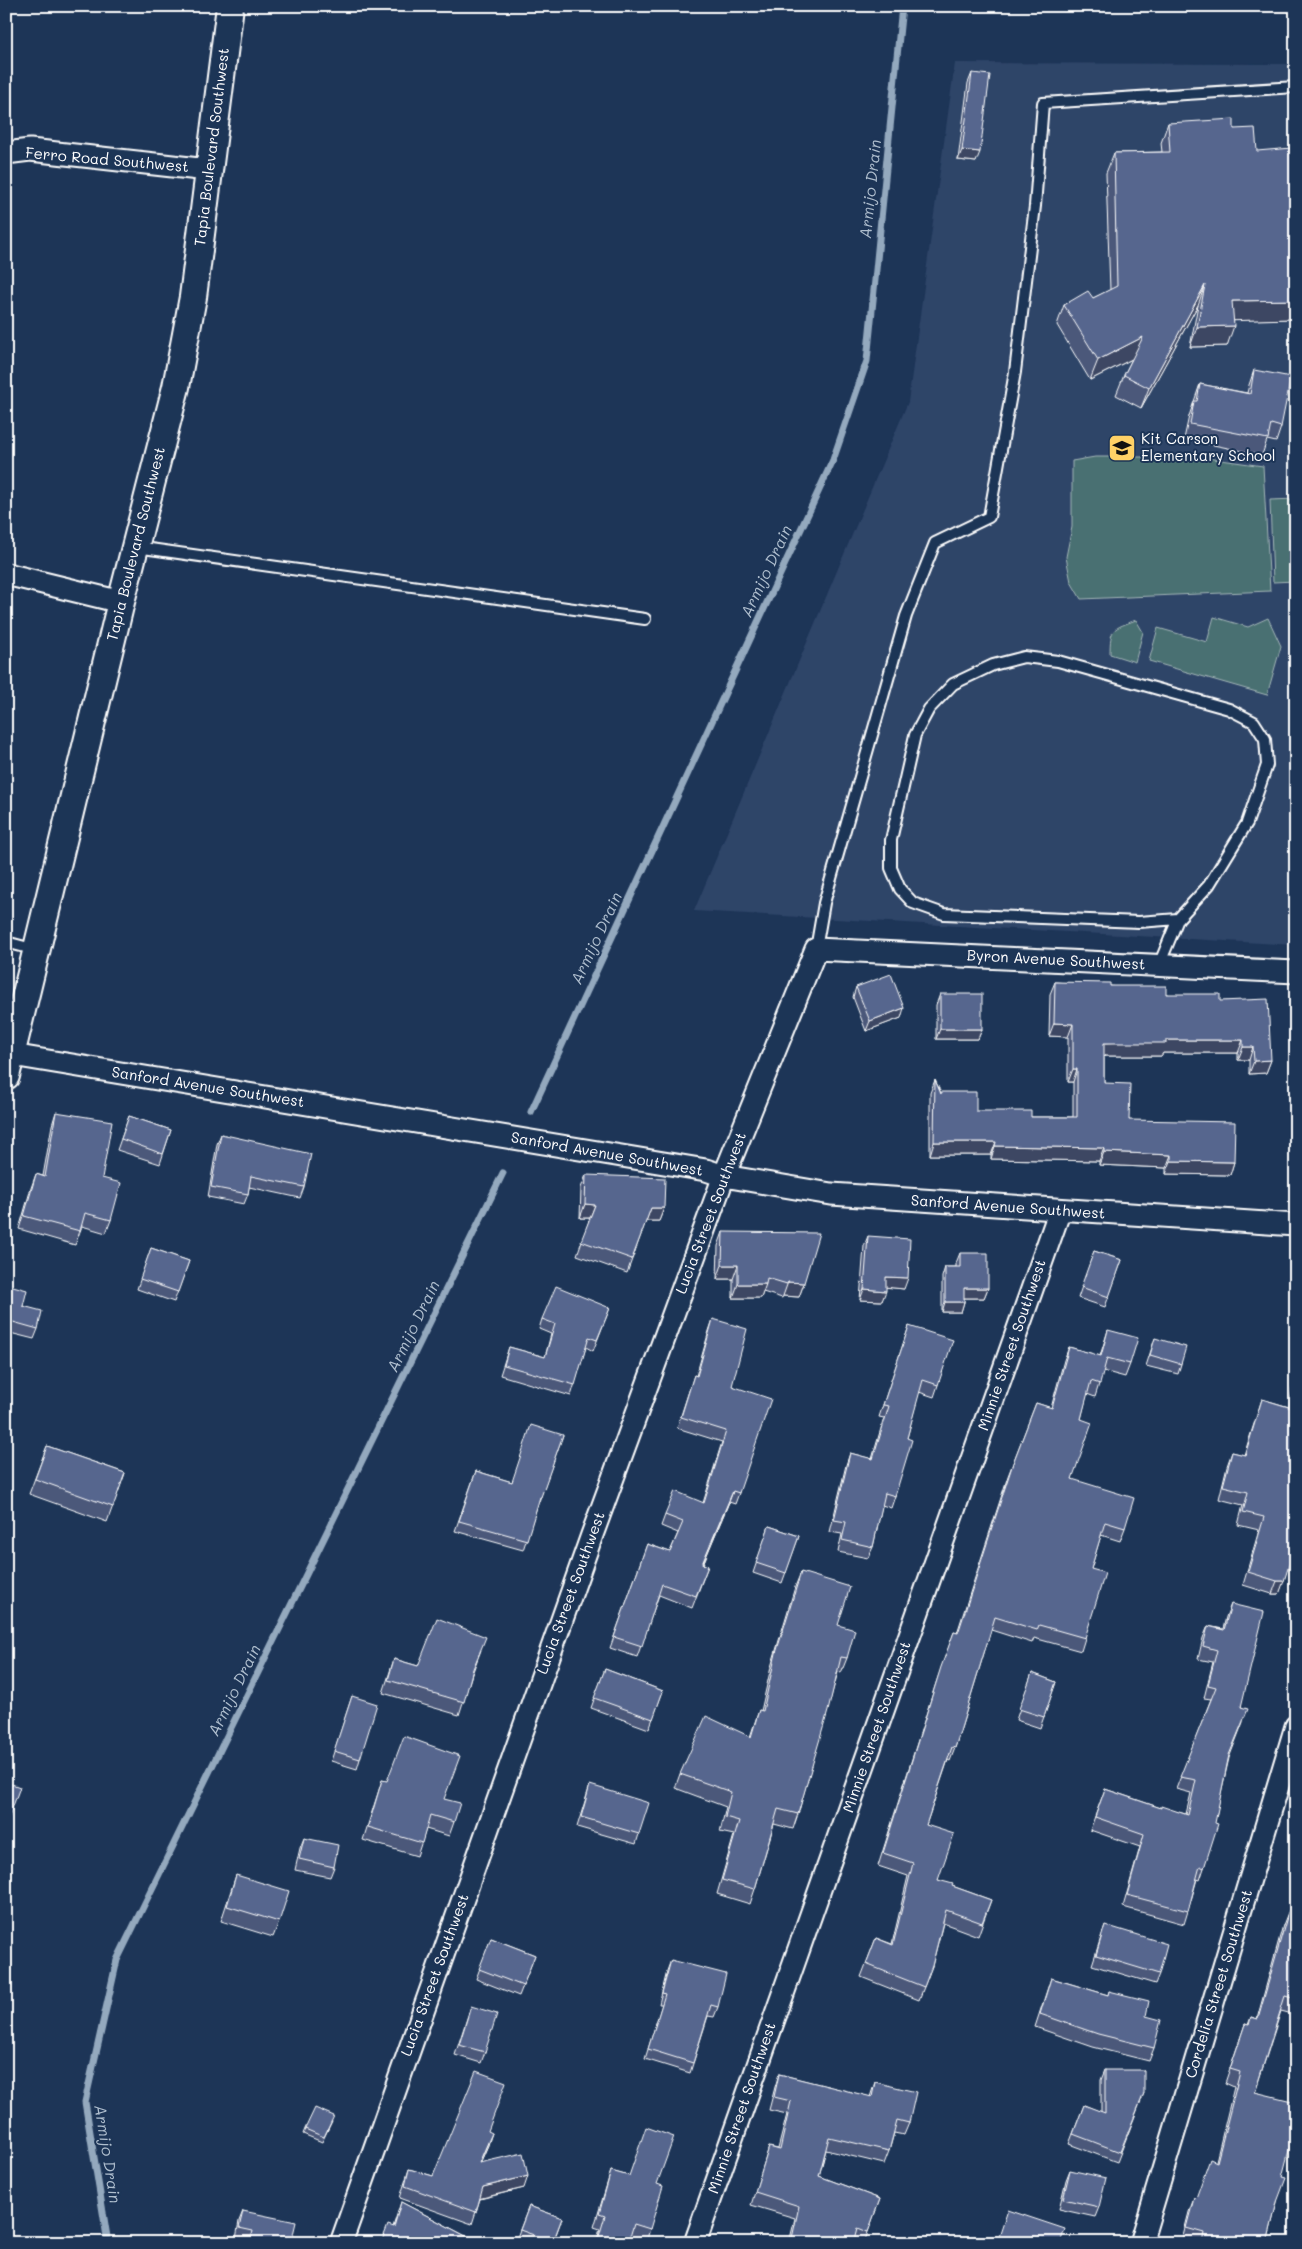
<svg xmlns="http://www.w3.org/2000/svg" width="1302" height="2249" viewBox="0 0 1302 2249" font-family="Mali,sans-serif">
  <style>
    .built { fill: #2e4468 }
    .green { fill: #496f72; stroke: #a4b7b8 }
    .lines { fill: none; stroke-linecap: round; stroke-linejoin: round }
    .stream { stroke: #94a9be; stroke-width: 7 }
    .service-casing { stroke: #fff; stroke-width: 14 }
    .minor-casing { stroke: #fff; stroke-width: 25 }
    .tertiary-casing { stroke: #fff; stroke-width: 30 }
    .service { stroke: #1d3557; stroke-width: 10 }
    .minor { stroke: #1d3557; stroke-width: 21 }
    .tertiary { stroke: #1d3557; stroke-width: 26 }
    .wall { fill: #4b587a; stroke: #fff }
    .shaded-wall { fill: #3d4763; stroke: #fff }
    .building { fill: #57668e; stroke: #fff }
    .labels { text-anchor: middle; stroke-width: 4; stroke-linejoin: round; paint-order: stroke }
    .street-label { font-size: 15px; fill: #fff; stroke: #1d3557 }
    .poi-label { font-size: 15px; fill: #fff; stroke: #1d3557; text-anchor: start }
    .water-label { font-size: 16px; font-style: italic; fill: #afbece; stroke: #1d3557 }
  </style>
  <rect width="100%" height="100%" fill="#1d3557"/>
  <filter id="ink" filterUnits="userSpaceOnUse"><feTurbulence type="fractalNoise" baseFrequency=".02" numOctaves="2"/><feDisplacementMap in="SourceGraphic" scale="10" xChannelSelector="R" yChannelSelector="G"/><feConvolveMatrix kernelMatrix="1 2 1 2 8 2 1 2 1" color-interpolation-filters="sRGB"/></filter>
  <g filter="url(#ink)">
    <polygon class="built" points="955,63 1296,64 1296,945 694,911 908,402"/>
    <g class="green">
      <polygon points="1095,457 1200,457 1263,466 1270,591 1081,599 1071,582 1066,557 1072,527 1072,461"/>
      <polygon points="1296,499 1296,581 1273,582 1270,500"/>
      <polygon points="1214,617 1248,627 1268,618 1281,646 1267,695 1149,661 1158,628 1207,642"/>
      <path d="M1136 620 1143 632 1135 662 1110 654C1110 627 1113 629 1136 620Z"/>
    </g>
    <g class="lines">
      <g class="stream">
        <polyline points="531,1112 833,460 867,361 902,6"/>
        <polyline points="108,2243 85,2102 117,1960 503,1173"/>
      </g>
      <g class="service-casing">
        <g id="service">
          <polyline points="136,547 645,619"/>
          <polyline points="6,942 36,950"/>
          <polyline points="816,949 824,903 906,616 935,543 989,517 1015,372 1035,206 1043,103 1296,87"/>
          <polyline points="1159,965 1178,919 1209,885 1247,823 1267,765 1265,739 1254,722 1229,709 1058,661 1024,657 993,665 953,684 929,709 915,735 891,840 891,868 900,889 913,903 944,914 1139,922 1178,919"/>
        </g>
      </g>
      <g class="minor-casing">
        <g id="minor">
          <polyline points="6,153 30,150 208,170"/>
          <polyline points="6,574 121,602"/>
          <polyline points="12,1055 706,1170 724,1176 831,1194 1296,1225"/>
          <polyline points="341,2243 592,1535 724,1176 816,949 1296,972"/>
          <polyline points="695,2243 1060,1210"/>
          <polyline points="1141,2243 1296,1726"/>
        </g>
      </g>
      <g class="tertiary-casing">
        <polyline id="tertiary" points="6,1076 121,602 176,387 193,297 230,6"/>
      </g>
      <use href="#service" class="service"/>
      <use href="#minor" class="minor"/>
      <use href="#tertiary" class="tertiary"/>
    </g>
    <g class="wall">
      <polygon points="972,73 976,162 958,160 968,83"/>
      <polygon points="1296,95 1296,109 1295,98"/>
      <polygon points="1168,123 1234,129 1257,151 1296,253 1296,304 1290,319 1234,320 1227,346 1190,347 1198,305 1141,408 1116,395 1124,375 1132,359 1090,380 1057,325 1064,305 1093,298 1110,290 1106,173 1114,153 1162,152 1161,143"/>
      <polygon points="1254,370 1281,427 1276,442 1267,440 1262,455 1184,439 1189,416 1200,384 1247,393 1249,385"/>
      <polygon points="1055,982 1110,986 1166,994 1220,1001 1271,1060 1266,1073 1249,1074 1249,1060 1238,1060 1238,1053 1163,1053 1161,1056 1104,1056 1104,1083 1129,1120 1234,1162 1230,1175 1166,1174 1166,1168 1099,1165 1099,1161 991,1159 991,1155 930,1155 930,1093 935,1080 941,1093 976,1111 1031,1117 1073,1117 1073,1082 1068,1082 1068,1037 1049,1036 1050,994"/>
      <polygon points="856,987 901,1018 866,1031 853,997"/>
      <polygon points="940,994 982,1029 978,1039 936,1039 936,1005"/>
      <polygon points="56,1112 102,1178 111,1220 106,1233 82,1226 75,1245 19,1229 31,1188 36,1174 43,1176 52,1125"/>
      <polygon points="129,1116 171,1130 160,1164 117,1150"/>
      <polygon points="221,1134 304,1187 300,1198 249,1187 248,1194 244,1204 208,1197 217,1144"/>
      <polygon points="586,1175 664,1208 659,1221 646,1221 627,1273 577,1255 590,1218 580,1218 581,1188"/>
      <polygon points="723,1232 804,1283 799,1297 783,1296 782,1298 763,1292 761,1298 733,1298 733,1279 717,1279 718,1246"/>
      <polygon points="868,1236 904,1289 886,1287 882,1301 860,1300 864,1246"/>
      <polygon points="151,1248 189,1261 174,1302 137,1289"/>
      <polygon points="1094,1251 1122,1260 1105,1307 1078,1298"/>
      <polygon points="960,1253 988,1288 984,1298 964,1298 964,1302 961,1312 942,1312 942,1277 945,1267 956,1267 956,1263"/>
      <polygon points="6,1284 23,1306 38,1329 34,1339 6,1332"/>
      <polygon points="610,1308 593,1351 586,1347 571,1396 500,1375 509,1347 545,1357 551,1334 539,1329 542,1319"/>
      <polygon points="713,1319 732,1386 739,1493 735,1504 729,1502 703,1564 708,1566 692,1608 659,1595 637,1657 610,1648 647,1544 670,1552 678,1533 661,1526 665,1515 703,1503 722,1442 677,1428 694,1375 696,1376 709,1331"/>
      <polygon points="909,1326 938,1385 934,1397 919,1392 907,1438 895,1496 891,1508 882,1505 873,1547 868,1558 838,1552 842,1534 830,1532 846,1465 850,1453 872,1459 884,1418 879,1417"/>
      <polygon points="1108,1330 1130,1364 1125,1377 1103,1371 1095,1397 1087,1394 1081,1419 1072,1479 1125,1528 1120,1541 1101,1535 1091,1569 1085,1638 1081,1651 1034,1638 1032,1643 991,1630 955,1748 950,1761 948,1760 926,1825 938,1880 952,1886 991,1900 978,1936 943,1923 932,1966 919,2000 861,1977 876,1938 892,1944 908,1876 878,1866 937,1680 954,1632 957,1633 1008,1476 1036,1403 1051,1408 1064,1360 1069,1347 1100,1356"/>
      <polygon points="1155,1338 1181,1364 1178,1374 1146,1366"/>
      <polygon points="1296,1378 1296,1543 1279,1594 1272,1594 1243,1585 1259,1530 1238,1525 1243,1505 1219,1499 1227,1466 1232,1452 1244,1455 1262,1399 1289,1407 1292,1388"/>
      <polygon points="563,1435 537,1507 523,1550 455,1531 476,1471 512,1482"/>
      <polygon points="47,1446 125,1473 107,1522 29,1494"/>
      <polygon points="769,1526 799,1536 782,1583 753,1573"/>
      <polygon points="801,1572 838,1625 847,1658 841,1673 838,1672 798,1814 793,1829 774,1824 755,1889 750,1904 717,1894 734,1835 720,1832 726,1807 675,1788 680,1774 750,1737 759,1710 761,1711 771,1667 795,1587"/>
      <polygon points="1231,1604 1243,1722 1229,1758 1204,1868 1200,1880 1197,1879 1188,1911 1184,1924 1123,1907 1140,1847 1090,1830 1105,1789 1161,1808 1186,1814 1191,1793 1176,1789 1211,1699 1204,1698 1213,1662 1198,1659 1203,1638 1208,1626 1223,1629 1226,1617"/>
      <polygon points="481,1650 472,1674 459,1715 383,1693 394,1659 418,1666"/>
      <polygon points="605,1669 663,1691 649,1729 591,1708"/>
      <polygon points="1032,1673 1056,1682 1040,1728 1016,1720"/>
      <polygon points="352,1696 360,1759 357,1769 331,1761"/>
      <polygon points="382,1780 444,1799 454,1822 449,1836 426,1829 417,1856 363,1840 378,1793"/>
      <polygon points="590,1785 639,1834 636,1844 577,1827"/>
      <polygon points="304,1838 334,1867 330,1877 295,1870 300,1848"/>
      <polygon points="236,1875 279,1922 273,1937 221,1921"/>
      <polygon points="1289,1910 1296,1912 1296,2015 1281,2011 1255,2092 1282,2177 1277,2202 1267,2243 1181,2243 1189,2212 1194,2198 1196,2198 1216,2161 1234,2087 1225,2083 1245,2024 1248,2025 1251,2017 1257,2019 1283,1925"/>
      <polygon points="1105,1925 1159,1974 1155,1984 1092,1965"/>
      <polygon points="491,1938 535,1955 519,1996 476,1979"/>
      <polygon points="671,1960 718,2007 714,2017 708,2016 690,2073 645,2059 662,2004 659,2004 667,1971"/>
      <polygon points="1051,1978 1108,1995 1109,1991 1146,2016 1154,2048 1149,2061 1093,2047 1035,2027"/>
      <polygon points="471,2006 485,2052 481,2063 455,2055"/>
      <polygon points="1105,2070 1144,2093 1117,2162 1069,2144 1084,2105 1101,2112 1101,2080"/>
      <polygon points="779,2074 870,2097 875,2082 909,2123 904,2135 894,2133 889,2151 884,2164 826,2150 819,2176 880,2199 864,2243 858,2243 854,2242 854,2243 789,2243 795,2218 751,2205 769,2147 778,2149 787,2114 769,2110 775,2087"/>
      <polygon points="332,2121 322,2142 303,2134 305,2129"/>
      <polygon points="488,2131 488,2145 480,2163 524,2188 480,2199 472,2224 400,2198 409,2169 433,2176"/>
      <polygon points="1070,2170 1099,2207 1095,2217 1059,2209 1066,2180"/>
      <polygon points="611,2171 657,2184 650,2229 646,2242 630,2237 628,2243 596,2243 600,2229 594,2227 607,2184"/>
      <polygon points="401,2202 479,2243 381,2243 393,2227"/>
      <polygon points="529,2206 562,2218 553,2243 523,2243 516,2240"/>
      <polygon points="243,2211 291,2243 249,2243 249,2242 236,2239 239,2221"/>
    </g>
    <g class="shaded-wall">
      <polygon points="962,150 980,152 976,162 958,160"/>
      <polygon points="1205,285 1198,305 1141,408 1149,388"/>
      <polygon points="1296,300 1296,304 1290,319 1225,321 1232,301"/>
      <polygon points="1234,326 1227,346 1190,347 1197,327"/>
      <polygon points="1143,337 1136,357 1090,380 1098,360"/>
      <polygon points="904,1008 901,1018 866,1031 870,1021"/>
      <polygon points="1054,1023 1073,1024 1068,1037 1049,1036"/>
      <polygon points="940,1029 982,1029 978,1039 936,1039"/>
      <polygon points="1166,1040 1243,1040 1238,1053 1163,1053 1161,1056 1099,1056 1104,1043"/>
      <polygon points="1243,1047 1253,1047 1249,1060 1238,1060"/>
      <polygon points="1271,1060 1266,1073 1249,1074 1254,1061"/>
      <polygon points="1073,1069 1077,1069 1073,1082 1068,1082"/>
      <polygon points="934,1142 996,1142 991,1155 930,1155"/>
      <polygon points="995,1146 1104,1148 1099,1161 991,1159"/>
      <polygon points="1104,1152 1171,1155 1166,1168 1099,1165"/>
      <polygon points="1171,1161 1234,1162 1230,1175 1166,1174"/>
      <polygon points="585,1204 595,1205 590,1218 580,1218"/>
      <polygon points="651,1208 664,1208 659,1221 646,1221"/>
      <polygon points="722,1265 738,1265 733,1279 717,1279"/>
      <polygon points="886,1277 908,1278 904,1289 883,1287"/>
      <polygon points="788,1282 804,1283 799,1297 783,1296"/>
      <polygon points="738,1284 766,1284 761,1298 733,1298"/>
      <polygon points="964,1288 988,1288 984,1298 961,1298"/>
      <polygon points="864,1289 886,1291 882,1301 860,1300"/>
      <polygon points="945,1302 964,1302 961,1312 942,1312"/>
      <polygon points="733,1491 729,1502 698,1576 702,1564"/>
      <polygon points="1277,1581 1284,1581 1279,1594 1272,1594"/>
      <polygon points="492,2133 488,2145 475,2175 479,2163"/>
      <polygon points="528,2176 524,2188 478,2199 483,2187"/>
    </g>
    <g class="building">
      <polygon points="972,73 990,75 980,152 962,150"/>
      <polygon points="1234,119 1234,129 1255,128 1257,151 1292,148 1296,253 1296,300 1232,301 1234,326 1197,327 1205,285 1149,388 1124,375 1143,337 1098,360 1064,305 1088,291 1093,298 1117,286 1114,153 1170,152 1168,123"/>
      <polygon points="1254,370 1291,377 1281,427 1271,424 1268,439 1190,424 1194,401 1197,401 1200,384 1250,394"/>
      <polygon points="891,974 904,1008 870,1021 856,987"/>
      <polygon points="1055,982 1110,983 1110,986 1166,986 1166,994 1220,994 1220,1001 1268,999 1271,1060 1254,1061 1253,1047 1243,1047 1243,1040 1166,1040 1166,1043 1104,1043 1104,1083 1130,1084 1129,1120 1235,1122 1234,1162 1171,1161 1171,1155 1104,1152 1104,1148 995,1146 996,1142 934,1142 935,1080 941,1094 941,1092 976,1092 976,1111 1031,1111 1031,1117 1077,1117 1077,1069 1073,1069 1073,1024 1054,1023"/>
      <rect x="940" y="994" width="42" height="35"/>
      <polygon points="56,1112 112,1121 102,1178 121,1183 111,1220 85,1213 80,1231 24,1216 36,1174 45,1177"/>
      <polygon points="129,1116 171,1130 163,1154 121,1139"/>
      <polygon points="221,1134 311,1154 304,1187 251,1176 248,1194 211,1187"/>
      <polygon points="586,1175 665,1178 664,1208 651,1208 632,1259 581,1241 595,1205 585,1204"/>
      <polygon points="723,1232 819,1233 804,1283 788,1282 787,1284 767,1278 766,1284 738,1284 738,1265 722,1265"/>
      <polygon points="868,1236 910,1239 908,1278 886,1277 886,1291 864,1289"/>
      <polygon points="151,1248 189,1261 178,1292 140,1279"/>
      <polygon points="1094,1251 1122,1260 1109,1297 1081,1287"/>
      <polygon points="960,1253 988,1253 988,1288 964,1288 964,1302 945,1302 945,1267 960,1267"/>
      <polygon points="6,1284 27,1290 23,1306 42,1311 38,1329 6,1320"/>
      <polygon points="556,1286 610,1308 597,1340 589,1337 575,1385 504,1365 509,1347 545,1357 555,1324 542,1319"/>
      <polygon points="713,1319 747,1329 732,1386 771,1399 739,1493 733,1491 702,1564 708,1566 696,1596 662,1584 642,1646 614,1637 647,1544 670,1552 683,1522 665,1515 675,1491 704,1503 726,1431 681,1417 694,1375 697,1376"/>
      <polygon points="909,1326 953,1340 938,1385 923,1380 907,1438 912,1440 895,1496 885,1493 873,1547 842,1540 846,1522 834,1520 850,1453 873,1459 889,1406 883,1405"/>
      <polygon points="1108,1330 1138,1338 1130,1364 1107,1358 1100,1384 1091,1381 1081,1419 1092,1423 1072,1479 1134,1498 1125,1528 1105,1522 1091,1569 1105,1573 1085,1638 1039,1625 1037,1630 995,1617 955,1748 952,1747 926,1825 954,1834 938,1880 953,1884 952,1886 991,1900 982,1923 946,1910 932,1966 924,1987 866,1964 876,1938 893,1945 913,1863 883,1853 941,1667 954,1632 958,1633 1013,1463 1036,1403 1052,1408 1069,1347 1101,1356"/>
      <polygon points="1155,1338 1186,1347 1181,1364 1150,1355"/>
      <polygon points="1296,1382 1296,1543 1284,1581 1277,1581 1248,1572 1264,1517 1243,1512 1248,1492 1223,1486 1232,1452 1245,1455 1262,1399 1292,1408"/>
      <polygon points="531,1425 563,1435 541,1497 540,1497 527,1540 459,1521 476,1471 512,1482"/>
      <polygon points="47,1446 125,1473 113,1507 35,1479"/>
      <polygon points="769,1526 799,1536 786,1573 756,1563"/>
      <polygon points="801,1572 850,1587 838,1625 855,1630 847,1658 841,1657 828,1711 798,1814 778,1809 755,1889 722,1880 739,1821 725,1817 731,1792 680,1774 706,1716 751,1737 759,1710 763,1711 776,1653"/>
      <polygon points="1231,1604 1264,1612 1241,1707 1248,1709 1229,1755 1215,1823 1218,1824 1204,1868 1200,1866 1188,1911 1127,1895 1144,1834 1095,1817 1105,1789 1161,1808 1161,1806 1188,1815 1196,1780 1180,1777 1216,1687 1208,1685 1217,1650 1203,1646 1208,1626 1224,1630"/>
      <polygon points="437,1618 486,1637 473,1669 464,1702 388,1680 394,1659 418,1666"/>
      <polygon points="605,1669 663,1691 653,1719 594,1698"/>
      <polygon points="1032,1673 1056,1682 1044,1717 1019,1709"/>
      <polygon points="352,1696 377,1704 360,1759 334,1751"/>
      <polygon points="404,1736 460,1756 444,1799 460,1803 454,1822 430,1815 422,1843 368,1827 382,1780 387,1781"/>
      <polygon points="6,1782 20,1787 6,1825"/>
      <polygon points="590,1785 649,1803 639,1834 581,1817"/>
      <polygon points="304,1838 338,1845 334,1867 299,1859"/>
      <polygon points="236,1875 289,1891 279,1922 227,1906"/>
      <polygon points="1289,1910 1296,1912 1296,1999 1285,1996 1255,2092 1296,2102 1296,2124 1282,2177 1286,2178 1277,2202 1267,2243 1241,2243 1224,2238 1223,2243 1202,2243 1204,2233 1186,2228 1194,2198 1196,2198 1210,2159 1217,2162 1240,2072 1230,2069 1245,2024 1249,2025 1251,2017 1258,2019"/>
      <polygon points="1105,1925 1167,1944 1159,1974 1096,1955"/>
      <polygon points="491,1938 535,1955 523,1986 479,1969"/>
      <polygon points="671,1960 726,1974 718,2007 711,2005 693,2063 648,2049 665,1994 662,1993"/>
      <polygon points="1051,1978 1108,1995 1109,1991 1149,2001 1146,2016 1161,2020 1154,2048 1098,2034 1040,2014"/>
      <polygon points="471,2006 497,2014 485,2052 459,2045"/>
      <polygon points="1105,2070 1144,2070 1144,2093 1120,2152 1073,2134 1084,2105 1105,2113"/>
      <polygon points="476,2071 506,2082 488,2131 492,2133 479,2163 523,2153 528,2176 483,2187 476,2212 405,2186 409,2169 433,2176"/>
      <polygon points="779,2074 872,2097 875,2082 916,2092 909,2123 897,2120 889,2151 829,2137 819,2176 880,2199 868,2232 858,2228 854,2243 791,2243 799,2206 755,2192 769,2147 780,2150 791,2101 774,2097"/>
      <polygon points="315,2108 334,2116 324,2137 305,2129"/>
      <polygon points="646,2127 674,2137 657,2184 663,2186 650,2229 634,2224 628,2243 597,2243 605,2216 599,2214 611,2171 629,2176"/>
      <polygon points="1070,2170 1106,2178 1099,2207 1063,2199"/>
      <polygon points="401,2202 479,2243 442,2243 440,2241 439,2243 381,2243 388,2225 394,2227"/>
      <polygon points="529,2206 562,2218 553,2242 520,2230"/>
      <polygon points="1008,2210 1065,2229 1060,2243 997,2243"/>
      <polygon points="243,2211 296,2222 291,2243 250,2243 253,2231 239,2228"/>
    </g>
  </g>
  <defs>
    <g id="school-square" transform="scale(1.4375)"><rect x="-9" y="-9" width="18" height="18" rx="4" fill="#ffd166" stroke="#1d3557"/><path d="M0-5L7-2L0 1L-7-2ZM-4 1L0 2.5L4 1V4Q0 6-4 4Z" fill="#111"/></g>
  </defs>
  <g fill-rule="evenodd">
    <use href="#school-square" x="1122" y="448"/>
  </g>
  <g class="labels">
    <g class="street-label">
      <text transform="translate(212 147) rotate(-83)" y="5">Tapia Boulevard Southwest</text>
      <text transform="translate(107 160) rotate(5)" y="5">Ferro Road Southwest</text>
      <text transform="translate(136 544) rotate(-76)" y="5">Tapia Boulevard Southwest</text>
      <text transform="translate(1056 960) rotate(3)" y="5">Byron Avenue Southwest</text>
      <text transform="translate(208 1087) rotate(9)" y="5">Sanford Avenue Southwest</text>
      <text transform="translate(607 1154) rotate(10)" y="5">Sanford Avenue Southwest</text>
      <text transform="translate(1008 1207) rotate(4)" y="5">Sanford Avenue Southwest</text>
      <text transform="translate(711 1213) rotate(-69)" y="5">Lucia Street Southwest</text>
      <text transform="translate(1012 1345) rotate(-71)" y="5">Minnie Street Southwest</text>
      <text transform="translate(571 1593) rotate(-70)" y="5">Lucia Street Southwest</text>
      <text transform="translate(877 1727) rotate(-71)" y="5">Minnie Street Southwest</text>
      <text transform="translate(435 1975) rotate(-70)" y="5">Lucia Street Southwest</text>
      <text transform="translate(1219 1984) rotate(-73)" y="5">Cordelia Street Southwest</text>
      <text transform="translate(742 2108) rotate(-71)" y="5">Minnie Street Southwest</text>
    </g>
    <g class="poi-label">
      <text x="1141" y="444">Kit Carson<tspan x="1141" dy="17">Elementary School</tspan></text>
    </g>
    <g class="water-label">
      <text transform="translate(870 189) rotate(-84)" y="6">Armijo Drain</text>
      <text transform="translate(766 571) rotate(-65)" y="6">Armijo Drain</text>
      <text transform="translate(596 938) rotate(-65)" y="6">Armijo Drain</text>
      <text transform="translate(413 1326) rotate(-64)" y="6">Armijo Drain</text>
      <text transform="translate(234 1690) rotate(-64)" y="6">Armijo Drain</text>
      <text transform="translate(108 2154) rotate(81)" y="6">Armijo Drain</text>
    </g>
  </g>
  <rect width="1302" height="2249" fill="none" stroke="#1d3557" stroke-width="25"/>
  <rect x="12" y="12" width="1277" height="2224" fill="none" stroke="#fff" stroke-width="2" filter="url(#ink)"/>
</svg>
